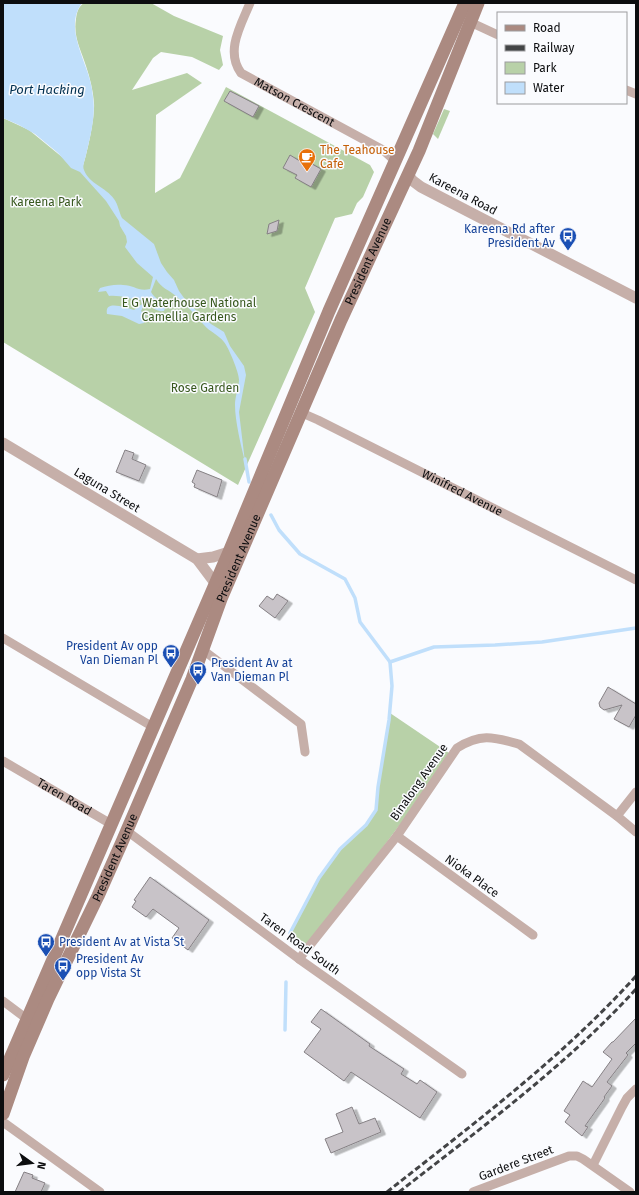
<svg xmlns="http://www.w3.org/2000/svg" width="639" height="1195" viewBox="0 0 639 1195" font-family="'Fira Sans',sans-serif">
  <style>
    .green { fill: #b8d1a8 }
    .water { fill: #c0dffb }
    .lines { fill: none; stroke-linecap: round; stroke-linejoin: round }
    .stream { stroke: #c0dffb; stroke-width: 3.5 }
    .building { fill: #c8c3c8; stroke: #858084; filter: url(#shadow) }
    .minor { stroke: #c6afa9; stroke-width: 9 }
    .tertiary { stroke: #c6afa9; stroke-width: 11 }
    .secondary { stroke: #ab8a81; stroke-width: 13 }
    .rail { stroke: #434446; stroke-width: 3; stroke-dasharray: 6 3; stroke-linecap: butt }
    .labels { text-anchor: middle; stroke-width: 3; stroke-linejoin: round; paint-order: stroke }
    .street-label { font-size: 12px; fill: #0c0d0f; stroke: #fafbfe }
    .food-label { font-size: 12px; fill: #c56008; stroke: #fafbfe; text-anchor: start }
    .park-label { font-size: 12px; fill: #38581e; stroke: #fafbfe }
    .transit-label { font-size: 12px; fill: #164399; stroke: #fafbfe; text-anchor: start }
    .water-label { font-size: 13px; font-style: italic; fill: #013050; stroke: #fafbfe }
  </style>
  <defs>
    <filter id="shadow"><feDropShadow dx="4.5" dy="2.5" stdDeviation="0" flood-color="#0004"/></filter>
  </defs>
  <rect width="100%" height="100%" fill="#fafbfe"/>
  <g class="green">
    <path d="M84 3H151L174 16 223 36 220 50 223 65 219 70 192 57 161 52 153 58 132 90 187 73 202 83 156 115 155 193 180 178 226 87 370 165 374 172 363 197 357 203 352 214 335 218 305 288 315 312 238 485 3 342V118L29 130 62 157 82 169C87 154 95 118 94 103 93 90 90 78 86 66 81 50 73 37 76 19 77 12 78 7 84 3Z"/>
    <polygon points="444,109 450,111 438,139 433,134"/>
    <polygon points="390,713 452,755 309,946 290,933 319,878 340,849 366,825 376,810 378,787"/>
  </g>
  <path class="water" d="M3 3H82C68 22 78 45 85 65 89 75 92 86 93 97 96 116 90 137 86 155 85 160 82 166 84 170 89 184 106 187 114 199 118 204 119 212 122 218L154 244 161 263 167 272 174 280 179 291 187 302 211 324 224 332 230 346 244 366 246 375 239 412 245 462C241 446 235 421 235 405 235 397 238 390 239 381 240 375 229 348 224 342 219 335 210 332 204 325 195 315 187 305 176 296 169 290 161 288 156 279L151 292C155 299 162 301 165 308L164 311C157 312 153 308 147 303L144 305 141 311C145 315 147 318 144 323L139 324 122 316 107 314C104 299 126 308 134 310L142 304 141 300C128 299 121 295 109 296L106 291 98 292 100 288C107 286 115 284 123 285 134 285 138 292 150 289L153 277 137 263 125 247 127 242 126 236 120 226 119 221 106 201 80 172 71 168 58 153 35 134 19 125 3 118Z"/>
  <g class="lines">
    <g class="stream">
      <polyline points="245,459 249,482"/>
      <polyline points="271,515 279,530 300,554 345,579 355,598 360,622 390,662 392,686 389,720 378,787 376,810 366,825 340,849 319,878 290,933"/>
      <polyline points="390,662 434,647 495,645 542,642 636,628"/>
      <polyline points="285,1030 286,982"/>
    </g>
  </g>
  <g class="building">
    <polygon points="230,91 259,106 253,117 224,101"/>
    <polygon points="290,155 303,163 305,160 321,169 311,187 295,178 297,175 283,168"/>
    <polygon points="279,220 277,231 267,234 269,224"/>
    <polygon points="125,450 134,453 132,459 146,465 139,481 116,472"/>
    <polygon points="197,470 222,480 217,497 194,487 195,484 192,482"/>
    <polygon points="277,594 288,601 275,618 259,606 267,596 273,600"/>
    <polygon points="608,687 636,704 636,715 629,727 614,719 622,705 604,710 600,707 599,703"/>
    <polygon points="150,877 209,920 188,950 172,938 179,928 153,909 146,917 132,907 136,901 134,900"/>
    <polygon points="321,1009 370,1044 369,1046 404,1069 401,1074 417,1084 420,1080 437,1092 420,1118 351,1072 344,1081 304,1052 321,1029 311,1022"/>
    <polygon points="636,1018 636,1043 626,1053 628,1055 607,1082 612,1086 604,1097 605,1098 585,1126 588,1127 582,1136 565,1122 570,1115 564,1111 583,1081 592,1087 612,1059 603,1052 612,1042 613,1042"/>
    <polygon points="352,1107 359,1124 375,1118 381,1132 331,1153 325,1139 343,1132 336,1114"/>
    <polygon points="24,1172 33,1175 32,1178 45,1183 41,1192 15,1192"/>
  </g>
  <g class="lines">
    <g class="minor">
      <path id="s1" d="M250 3C241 25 225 51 241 73L383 150 395 161"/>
      <polyline points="470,22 498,35"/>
      <polyline points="626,90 636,94"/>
      <path id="s2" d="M302 413 318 420 636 580"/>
      <polyline points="3,638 153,727"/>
      <polyline points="203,650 301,724 305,752"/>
      <path id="s3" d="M3 761 111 824"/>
      <polyline points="617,816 636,792"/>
      <polyline points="127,831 299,959 462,1074"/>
      <polyline points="397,836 533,935"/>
      <path d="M299 959 397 836 457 748C481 733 493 737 519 744L617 816 636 832"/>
      <polyline points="3,1001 27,1019"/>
      <polyline points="3,1122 100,1192"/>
      <polyline points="593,1165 622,1107 627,1098 636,1089"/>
      <polyline points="473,1192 569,1156 577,1156 583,1159 630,1192"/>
    </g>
    <g class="tertiary">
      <polyline points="408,175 413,181 421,187 636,298"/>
      <polyline points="3,443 197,559 215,583"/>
      <polyline points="197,559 213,557 229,552"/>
    </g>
    <g class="secondary">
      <polyline points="3,1075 229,552 329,311 465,3"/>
      <path id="s4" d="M3 1114 23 1057 48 999 98 896 122 842 192 679 221 599 341 320 419 151 478 3"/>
    </g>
    <g class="rail">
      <path d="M387 1192C473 1124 562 1058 636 976"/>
      <path d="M399 1192C480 1129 568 1064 636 989"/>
    </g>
  </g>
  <defs>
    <g id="cafe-pin" transform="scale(0.9)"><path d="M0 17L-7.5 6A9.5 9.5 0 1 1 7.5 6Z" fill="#e8710a" stroke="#fafbfe"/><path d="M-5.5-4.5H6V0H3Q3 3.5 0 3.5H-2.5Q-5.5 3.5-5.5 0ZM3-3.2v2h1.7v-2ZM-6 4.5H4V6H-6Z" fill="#fff"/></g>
    <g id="bus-pin" transform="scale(0.9)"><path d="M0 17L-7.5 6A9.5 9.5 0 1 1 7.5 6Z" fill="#1a4fb4" stroke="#fafbfe"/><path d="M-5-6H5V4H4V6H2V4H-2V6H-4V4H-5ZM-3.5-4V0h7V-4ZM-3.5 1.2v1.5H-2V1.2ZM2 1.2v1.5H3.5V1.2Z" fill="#fff"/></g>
  </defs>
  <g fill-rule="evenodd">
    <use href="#cafe-pin" x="307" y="157"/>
    <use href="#bus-pin" x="568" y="236"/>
    <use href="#bus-pin" x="171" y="653"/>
    <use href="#bus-pin" x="198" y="670"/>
    <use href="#bus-pin" x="46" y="942"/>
    <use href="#bus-pin" x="63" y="966"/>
  </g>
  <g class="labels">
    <g class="street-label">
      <text dy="4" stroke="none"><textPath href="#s1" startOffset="135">Matson Crescent</textPath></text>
      <text transform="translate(463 194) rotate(28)" y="4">Kareena Road</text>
      <text dy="4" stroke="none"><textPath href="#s4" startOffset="928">President Avenue</textPath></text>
      <text transform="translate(107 490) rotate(31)" y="4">Laguna Street</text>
      <text dy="4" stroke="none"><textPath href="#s2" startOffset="179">Winifred Avenue</textPath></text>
      <text dy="4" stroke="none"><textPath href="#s4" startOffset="604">President Avenue</textPath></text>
      <text transform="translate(419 782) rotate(-55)" y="4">Binalong Avenue</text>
      <text dy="4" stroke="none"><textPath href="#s3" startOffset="71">Taren Road</textPath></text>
      <text dy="4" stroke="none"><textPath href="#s4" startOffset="280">President Avenue</textPath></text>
      <text transform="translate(472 876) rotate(36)" y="4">Nioka Place</text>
      <text transform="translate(300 944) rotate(36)" y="4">Taren Road South</text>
      <text transform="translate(516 1163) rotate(-21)" y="4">Gardere Street</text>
    </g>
    <g class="food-label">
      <text x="320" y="154">The Teahouse<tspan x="320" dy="14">Cafe</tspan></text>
    </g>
    <g class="park-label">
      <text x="46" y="206">Kareena Park</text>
      <text x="189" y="307">E G Waterhouse National<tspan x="189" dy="14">Camellia Gardens</tspan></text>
      <text x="205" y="392">Rose Garden</text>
    </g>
    <g class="transit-label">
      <text x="555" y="233" text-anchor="end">Kareena Rd after<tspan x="555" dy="14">President Av</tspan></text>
      <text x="158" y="650" text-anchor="end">President Av opp<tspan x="158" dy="14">Van Dieman Pl</tspan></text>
      <text x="211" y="667">President Av at<tspan x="211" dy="14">Van Dieman Pl</tspan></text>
      <text x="59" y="946">President Av at Vista St</text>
      <text x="76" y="963">President Av<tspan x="76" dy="14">opp Vista St</tspan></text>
    </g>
    <g class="water-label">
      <text x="47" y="94">Port Hacking</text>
    </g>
  </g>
  <rect width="639" height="1195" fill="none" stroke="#0c0d0f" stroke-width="8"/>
  <rect x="497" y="12" width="130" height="92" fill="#fafbfe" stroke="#9b9c9e"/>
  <rect x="505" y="25" width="20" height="6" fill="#ab8a81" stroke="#9b9c9e"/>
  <text x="533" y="32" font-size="12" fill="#0c0d0f">Road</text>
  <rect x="505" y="45" width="20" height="6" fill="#434446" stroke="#9b9c9e"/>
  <text x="533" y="52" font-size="12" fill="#0c0d0f">Railway</text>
  <rect x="505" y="62" width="20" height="12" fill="#b8d1a8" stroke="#9b9c9e"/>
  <text x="533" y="72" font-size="12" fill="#0c0d0f">Park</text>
  <rect x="505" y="82" width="20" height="12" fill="#c0dffb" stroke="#9b9c9e"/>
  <text x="533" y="92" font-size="12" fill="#0c0d0f">Water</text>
  <g transform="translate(32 1163) rotate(104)" stroke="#fafbfe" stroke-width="3" paint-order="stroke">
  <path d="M0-3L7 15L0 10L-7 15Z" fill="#0c0d0f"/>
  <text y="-6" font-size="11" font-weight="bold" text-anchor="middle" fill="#0c0d0f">N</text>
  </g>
</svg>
